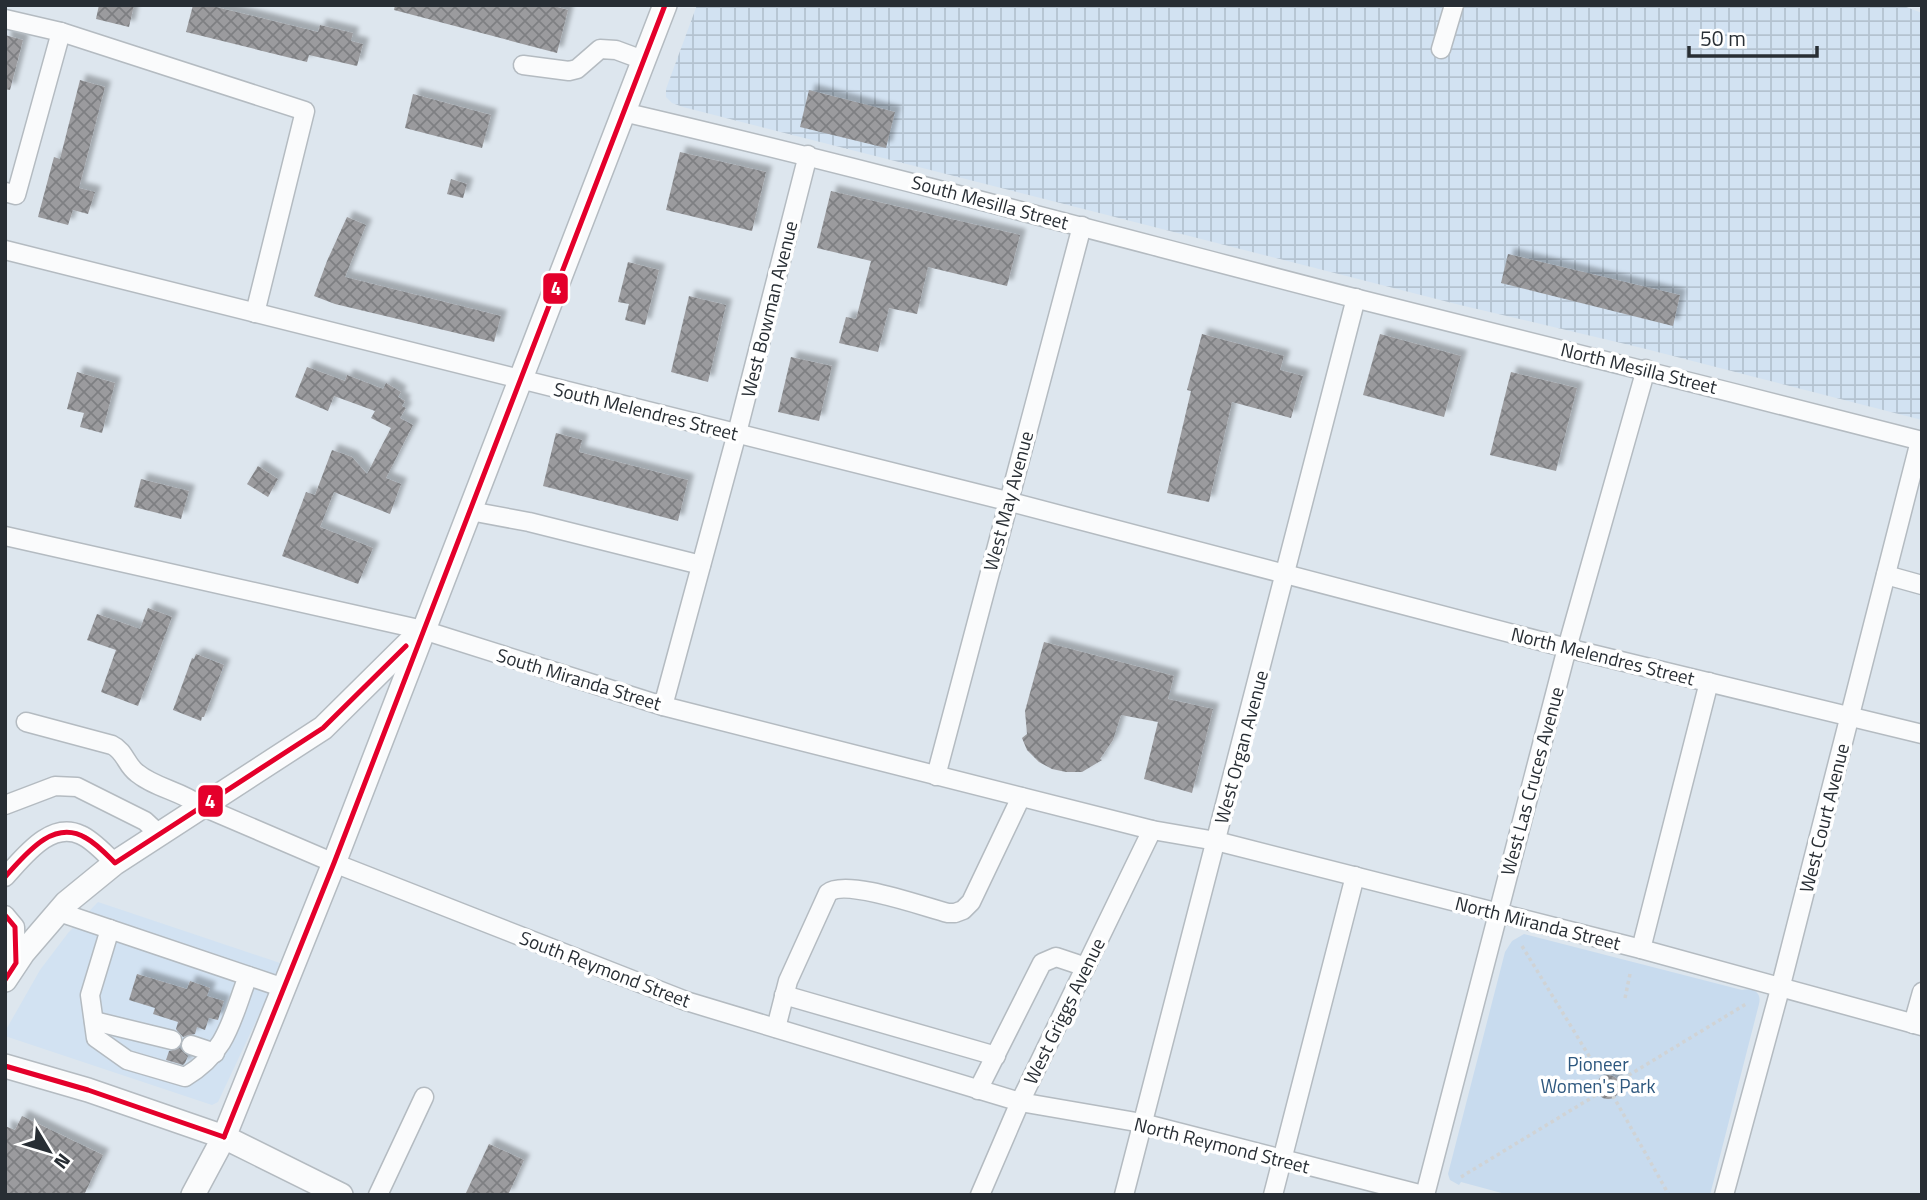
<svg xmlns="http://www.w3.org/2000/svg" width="1927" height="1200" viewBox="0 0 1927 1200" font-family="'Titillium Web',sans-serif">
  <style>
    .built { fill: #d2e2f2 }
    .industrial { fill: url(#industrial-grid) }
    .green { fill: #c8dbee }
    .building { fill: url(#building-cross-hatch); filter: url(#shadow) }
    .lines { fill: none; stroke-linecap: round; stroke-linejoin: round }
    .minor-casing { stroke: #b4bbc1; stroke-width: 21 }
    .major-casing { stroke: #b4bbc1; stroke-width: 26 }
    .path { stroke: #d0d3d5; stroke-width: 3.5; stroke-dasharray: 3.5 3.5; stroke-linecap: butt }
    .minor { stroke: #fafbfc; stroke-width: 18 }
    .major { stroke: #fafbfc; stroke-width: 23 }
    .bus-1-casing { stroke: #fff; stroke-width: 10 }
    .bus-1 { stroke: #e4002b; stroke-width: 5 }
    .labels { text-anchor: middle; stroke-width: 7; stroke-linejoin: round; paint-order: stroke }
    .street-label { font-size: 19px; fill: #282e34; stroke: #fff }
    .park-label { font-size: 19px; fill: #2d577e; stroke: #fff }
    .line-badge { stroke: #fff; stroke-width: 2.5 }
    .badge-label { font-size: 19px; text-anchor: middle; font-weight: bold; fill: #fff }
  </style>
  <defs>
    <pattern id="industrial-grid" width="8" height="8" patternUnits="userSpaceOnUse" patternTransform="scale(1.75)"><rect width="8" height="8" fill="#d2e2f2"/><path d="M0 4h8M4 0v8" fill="none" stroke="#b4c2d0"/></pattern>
    <pattern id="building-cross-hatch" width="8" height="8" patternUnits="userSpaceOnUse" patternTransform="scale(1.75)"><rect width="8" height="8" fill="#9b9b9e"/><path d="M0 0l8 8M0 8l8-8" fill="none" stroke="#7e7f82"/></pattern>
    <filter id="shadow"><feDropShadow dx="6" dy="-6" stdDeviation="2" flood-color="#0004"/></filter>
  </defs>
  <rect width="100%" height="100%" fill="#dde6ee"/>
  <polygon class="built" points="98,902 283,964 218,1102 212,1105 5,1036 7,1028 40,970 68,933"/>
  <polygon class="industrial" points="697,5 1901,5 1922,13 1922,420 1642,348 1460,305 683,107 672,103 666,97 666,89"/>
  <path class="green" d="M1524 934 1742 990C1753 987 1762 992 1759 1004L1710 1195H1509L1461 1182 1459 1185 1450 1180 1448 1174 1505 952 1512 941Z"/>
  <g class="building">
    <polygon points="99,5 134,5 129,27 96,19"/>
    <polygon points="193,5 208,5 318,32 320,25 353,33 351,41 363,44 357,66 309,55 307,62 186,32"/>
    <polygon points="395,5 550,5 568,10 557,53 394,10"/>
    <polygon points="5,35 23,40 10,90 5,89"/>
    <polygon points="80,80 105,87 79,188 95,192 88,214 73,210 68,225 38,217 54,157 60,159"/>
    <polygon points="809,90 895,112 886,148 800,127"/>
    <polygon points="413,94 491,115 482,148 405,128"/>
    <polygon points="680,152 766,172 752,231 666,210"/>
    <polygon points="451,179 467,184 463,198 447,194"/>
    <polygon points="831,191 1020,235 1007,286 928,267 917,314 889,308 878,352 839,343 846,317 856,319 871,261 817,248"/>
    <polygon points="347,217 366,225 345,277 501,316 494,342 335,304 314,296 327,261"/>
    <polygon points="1508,254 1680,295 1673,326 1501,283"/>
    <polygon points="628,262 659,270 645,325 625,320 629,304 618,302"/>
    <polygon points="689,296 726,305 708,382 671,372"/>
    <polygon points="1202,334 1284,356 1280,370 1303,376 1291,418 1232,402 1209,502 1167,493 1191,391 1187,390"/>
    <polygon points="1380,334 1461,356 1444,417 1363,395"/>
    <polygon points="791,357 832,366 819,421 778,412"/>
    <polygon points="307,367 345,381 347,375 383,389 386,383 401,392 398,397 405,401 402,406 406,408 400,418 413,425 386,478 401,484 390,514 334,492 320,527 373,548 358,584 282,556 306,492 315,495 332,450 352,457 367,474 391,428 371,418 375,411 334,396 328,411 295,397"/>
    <polygon points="77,372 115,383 102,433 80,427 84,413 67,409"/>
    <polygon points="1511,372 1577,388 1556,471 1490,455"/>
    <polygon points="556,433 582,440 579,452 688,480 678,521 543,486"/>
    <polygon points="258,466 278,479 268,497 247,484"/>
    <polygon points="141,479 189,491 181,519 134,507"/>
    <polygon points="148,608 172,617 138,706 101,692 116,650 87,640 97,614 140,629"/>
    <polygon points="1044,642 1174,676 1168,699 1213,709 1192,793 1144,779 1158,722 1121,715 1113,740 1100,759 1102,760 1082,772 1066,772 1052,769 1039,762 1027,750 1022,738 1027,734 1025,711"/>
    <polygon points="196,654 224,665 204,717 202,717 201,721 173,710 192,658 194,659"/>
    <polygon points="137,974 187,989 190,981 210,988 207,996 224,1001 218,1020 209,1018 205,1030 197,1027 195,1034 183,1037 176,1029 178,1022 153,1014 155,1008 129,1000"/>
    <polygon points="180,1048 188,1056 185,1063 183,1065 166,1060 169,1051"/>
    <circle cx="1608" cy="1087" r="12"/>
    <polygon points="22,1116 103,1155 84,1195 5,1195 5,1126 15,1130"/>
    <polygon points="489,1144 524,1160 508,1195 465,1195"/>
  </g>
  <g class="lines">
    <g class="minor-casing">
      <g id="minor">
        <polyline points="5,19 61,32"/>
        <polyline points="1441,49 1454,5"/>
        <polyline points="523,65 569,71 577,69 600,49 616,50 643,60"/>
        <path d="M623 112C868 169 1110 235 1354 298 1543 346 1733 392 1922 441"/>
        <polyline points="5,192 16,195 61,32 305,111 255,313"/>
        <polyline points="5,250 1007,501 1567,648 1922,734"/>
        <polyline points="470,511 529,522 701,565"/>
        <polyline points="5,536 423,630 663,706 1152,830 1216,841 1641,949 1922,1026"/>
        <polyline points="1886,575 1922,585"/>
        <polyline points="663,706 737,433 808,155"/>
        <path d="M26 722 112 745C125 751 126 765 137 773 155 788 181 791 201 806L334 863 686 1001 1020 1102 1142 1123 1423 1195"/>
        <polyline points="936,776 1082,226"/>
        <polyline points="5,805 55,786 77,787 145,821 159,834"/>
        <path d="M5 877C23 858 50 820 81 835 93 840 105 854 115 863"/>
        <polyline points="59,912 284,988"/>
        <polyline points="5,915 15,927 16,963"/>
        <path d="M110 929 90 995 96 1038 127 1060 185 1077C228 1051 231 1020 248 976"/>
        <polyline points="1641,949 1709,682"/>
        <polyline points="784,995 996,1056"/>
        <polyline points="94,1021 172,1040"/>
        <polyline points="1913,1024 1922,992"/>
        <path d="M776 1028 788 981 828 893C845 878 924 907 948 913H955L963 910 971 902 1021 797"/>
        <polyline points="191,1045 215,1053"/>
        <polyline points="978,1090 1042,963 1056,957 1086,967"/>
        <polyline points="378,1195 424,1097"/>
        <polyline points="980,1195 1020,1102 1152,830"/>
        <polyline points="1124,1195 1356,298"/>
        <polyline points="1273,1195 1355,876"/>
        <polyline points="1425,1195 1567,648 1646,369"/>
        <polyline points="1724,1195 1780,989 1920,441"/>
      </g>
    </g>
    <g class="major-casing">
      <g id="major">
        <polyline points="5,980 23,953 66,903 115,863 323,728 415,637"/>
        <polyline points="5,1066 88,1090 224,1137 341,1195"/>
        <polyline points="193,1195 224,1137 334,863 665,5"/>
      </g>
    </g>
    <g class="path">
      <polyline points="1522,946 1608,1087 1669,1195"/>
      <polyline points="1625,998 1630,974"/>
      <polyline points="1461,1177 1746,1004"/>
    </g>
    <use href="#minor" class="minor"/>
    <use href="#major" class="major"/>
    <g class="bus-1-casing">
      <g id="bus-1">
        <path d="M5 877C25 855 53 818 86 838 97 844 106 854 115 863L323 728 406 646"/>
        <polyline points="5,915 15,927 16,963 5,980"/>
        <polyline points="5,1066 88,1090 224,1137"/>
        <polyline points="224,1137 334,863 665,5"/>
      </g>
    </g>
    <use href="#bus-1" class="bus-1"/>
  </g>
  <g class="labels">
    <g class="street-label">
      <text transform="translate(990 202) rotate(15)" y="7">South Mesilla Street</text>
      <text transform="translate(769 309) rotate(-76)" y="7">West Bowman Avenue</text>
      <text transform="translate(1639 368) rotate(14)" y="7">North Mesilla Street</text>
      <text transform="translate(646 411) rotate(14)" y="7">South Melendres Street</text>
      <text transform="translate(1008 501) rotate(-75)" y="7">West May Avenue</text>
      <text transform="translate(1603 656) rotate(14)" y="7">North Melendres Street</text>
      <text transform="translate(579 679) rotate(17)" y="7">South Miranda Street</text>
      <text transform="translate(1241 747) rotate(-75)" y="7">West Organ Avenue</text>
      <text transform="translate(1532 781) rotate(-75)" y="7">West Las Cruces Avenue</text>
      <text transform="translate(1824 818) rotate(-76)" y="7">West Court Avenue</text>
      <text transform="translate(1538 923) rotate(14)" y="7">North Miranda Street</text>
      <text transform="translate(605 969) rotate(21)" y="7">South Reymond Street</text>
      <text transform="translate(1064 1011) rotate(-64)" y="7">West Griggs Avenue</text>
      <text transform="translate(1222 1145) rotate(14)" y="7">North Reymond Street</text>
    </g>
    <g class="park-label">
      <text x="1598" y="1071">Pioneer<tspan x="1598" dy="22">Women's Park</tspan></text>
    </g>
  </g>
  <g class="line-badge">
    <rect x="542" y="272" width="27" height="33" rx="7" fill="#e4002b"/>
    <rect x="197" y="784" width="27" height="34" rx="7" fill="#e4002b"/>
  </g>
  <g class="badge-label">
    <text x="556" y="295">4</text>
    <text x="210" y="808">4</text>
  </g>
  <rect width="1927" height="1200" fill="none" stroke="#282e34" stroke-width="14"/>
  <g transform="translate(49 1151) rotate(128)" stroke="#ffffff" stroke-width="5" paint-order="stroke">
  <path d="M0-5L12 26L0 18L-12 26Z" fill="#282e34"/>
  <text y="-10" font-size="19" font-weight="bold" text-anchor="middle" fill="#282e34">N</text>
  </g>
  <path d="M1689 46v10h128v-10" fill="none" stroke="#282e34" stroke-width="3.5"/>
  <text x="1700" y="46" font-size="21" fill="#282e34" stroke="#ffffff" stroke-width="5" paint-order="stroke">50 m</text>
</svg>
